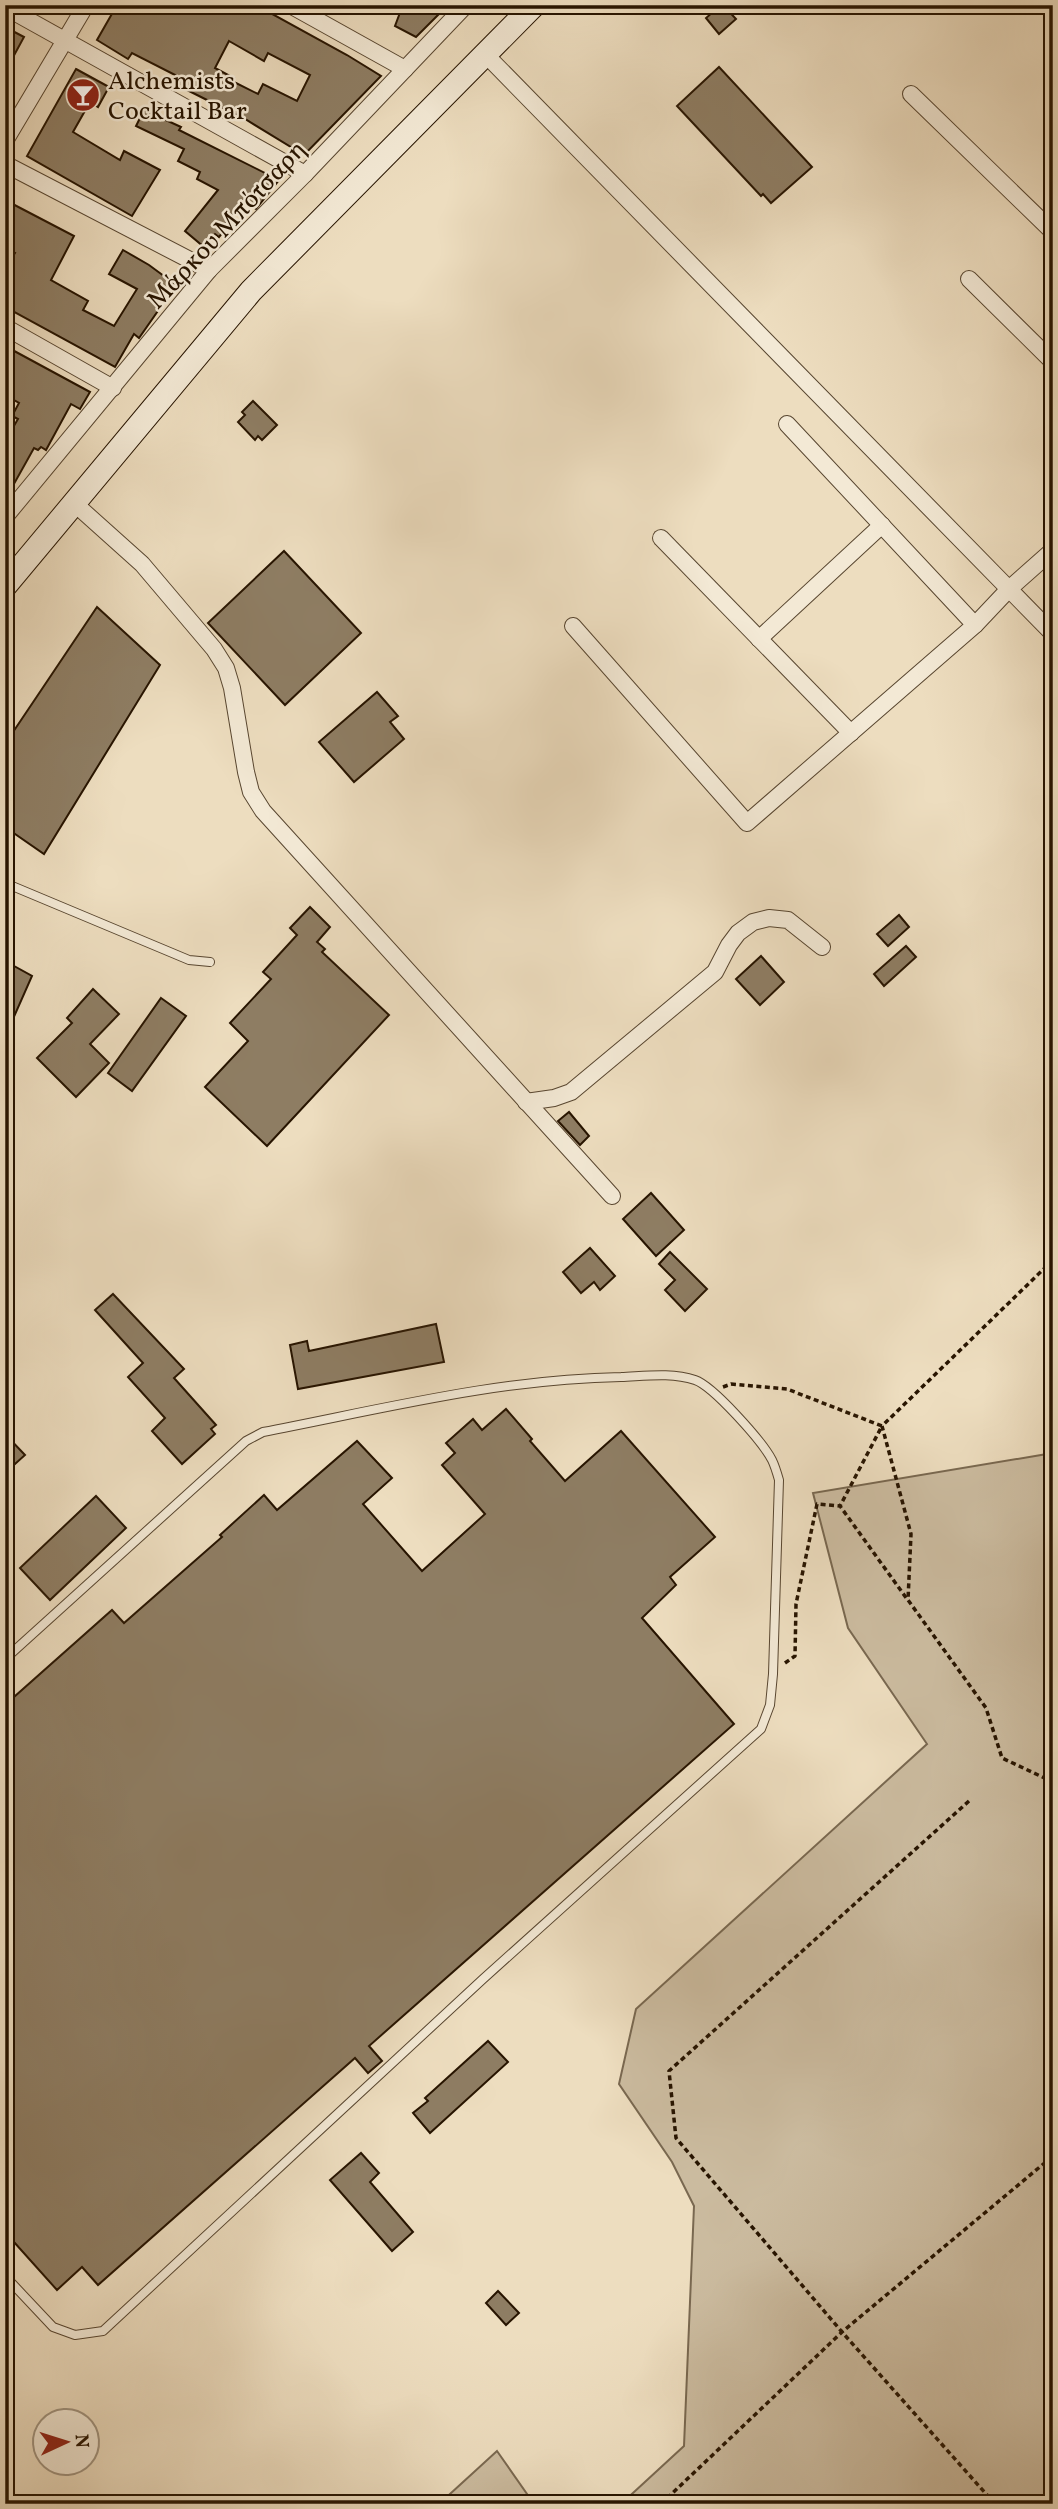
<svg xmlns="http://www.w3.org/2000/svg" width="1058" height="2509" viewBox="0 0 1058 2509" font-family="Vollkorn,serif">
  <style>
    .green { fill: #cbbb9f; stroke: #796850; stroke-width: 2 }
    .building { fill: #8e7d63; stroke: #271400; stroke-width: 2; fill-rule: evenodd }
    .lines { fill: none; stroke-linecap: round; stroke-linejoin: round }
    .service-casing { stroke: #584630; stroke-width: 10 }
    .minor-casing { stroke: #584630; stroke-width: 18 }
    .secondary-casing { stroke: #271400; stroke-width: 25 }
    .path { stroke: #271400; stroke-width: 3.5; stroke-dasharray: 5 3.5; stroke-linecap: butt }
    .service { stroke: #f3e9d5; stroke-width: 8 }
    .minor { stroke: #f3e9d5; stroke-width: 16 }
    .secondary { stroke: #f3e9d5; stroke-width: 23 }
    .labels { text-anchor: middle; stroke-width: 5; stroke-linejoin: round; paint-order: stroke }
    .poi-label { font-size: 26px; fill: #271400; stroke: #f3e9d5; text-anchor: start }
    .street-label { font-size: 26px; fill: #271400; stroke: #f3e9d5 }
  </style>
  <rect width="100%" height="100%" fill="#edddbf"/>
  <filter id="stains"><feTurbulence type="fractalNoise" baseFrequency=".00286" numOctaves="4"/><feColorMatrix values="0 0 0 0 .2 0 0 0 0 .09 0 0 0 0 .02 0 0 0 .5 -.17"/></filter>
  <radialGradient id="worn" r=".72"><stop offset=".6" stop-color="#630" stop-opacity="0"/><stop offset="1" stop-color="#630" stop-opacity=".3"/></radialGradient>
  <g class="green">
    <polygon points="1053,1453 1053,2504 621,2504 684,2446 694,2206 672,2162 619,2084 636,2009 927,1744 848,1628 813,1493"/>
    <polygon points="497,2451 534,2504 439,2504"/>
  </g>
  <g class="building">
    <path d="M117 5H256L347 55 381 76 304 155 245 119 177 85 181 78 132 53 128 59 97 40ZM229 41 264 61 268 53 310 75 297 101 263 84 258 94 232 81 234 78 215 68Z"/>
    <polygon points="413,5 448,5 416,37 395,26 401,10"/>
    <polygon points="721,5 723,5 736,19 719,34 706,18"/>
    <polygon points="5,27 24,37 5,72"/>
    <polygon points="719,67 812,167 771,203 763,194 761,196 677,106"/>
    <polygon points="76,69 109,87 98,107 90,102 73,132 120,160 124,151 160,170 132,216 27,156"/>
    <polygon points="144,110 181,127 179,130 279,180 256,209 243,200 225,224 228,226 219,237 215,234 204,247 185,231 218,190 197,179 200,172 178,161 184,149 136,126"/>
    <polygon points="5,200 74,236 51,280 88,301 83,310 114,326 137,289 109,274 123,250 149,265 176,285 139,338 134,334 115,367 5,307 5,269 15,253 5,248"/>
    <polygon points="5,346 90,392 80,409 71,404 46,450 41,447 38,450 34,448 5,500 5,436 8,436 18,419 12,416 19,403 5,395"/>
    <polygon points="253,401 277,425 262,440 258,436 255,440 238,422 245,415 242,412"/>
    <polygon points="284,551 361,633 285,705 208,623"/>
    <polygon points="97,607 160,665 44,854 5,827 5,744"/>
    <polygon points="377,692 398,716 390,722 404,739 354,782 319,742"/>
    <polygon points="310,907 330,927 317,942 325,949 322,952 389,1015 267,1146 205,1087 248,1041 230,1023 271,979 263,972 297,935 290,928"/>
    <polygon points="899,915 909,927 888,946 877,934"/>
    <polygon points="906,946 916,957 884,986 874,974"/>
    <polygon points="761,956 784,982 760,1005 736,979"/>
    <polygon points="5,961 32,976 5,1037"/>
    <polygon points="93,989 119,1014 90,1044 109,1063 76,1097 37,1058 72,1023 67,1018"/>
    <polygon points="161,998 186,1016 132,1091 108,1073"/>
    <polygon points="569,1112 589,1136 580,1145 558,1121"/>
    <polygon points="651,1193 684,1230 656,1256 623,1219"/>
    <polygon points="590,1248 615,1276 600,1290 594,1282 581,1293 563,1272"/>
    <polygon points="670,1252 707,1289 685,1311 665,1290 675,1280 659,1264"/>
    <polygon points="113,1294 184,1369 174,1378 216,1425 211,1429 215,1434 182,1464 152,1431 165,1418 128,1377 143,1363 95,1310"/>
    <polygon points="436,1324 444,1362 298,1389 290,1345 307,1341 309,1351"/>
    <polygon points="506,1409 532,1439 530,1441 565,1481 621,1431 715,1537 670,1577 676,1585 642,1618 734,1724 369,2046 382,2061 368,2073 355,2058 98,2285 82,2267 57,2290 5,2232 5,1705 112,1610 124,1623 222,1537 220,1535 264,1495 277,1510 357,1441 392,1478 363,1504 422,1571 485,1514 442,1465 455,1453 446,1443 473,1419 482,1430"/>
    <polygon points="5,1434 25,1455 5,1473"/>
    <polygon points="96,1496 126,1528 50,1600 20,1568"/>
    <polygon points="488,2041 508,2062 430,2133 413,2113 428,2101 425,2098"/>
    <polygon points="361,2153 379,2173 370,2182 413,2232 392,2251 330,2180"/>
    <polygon points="498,2291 519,2313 506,2325 486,2303"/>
  </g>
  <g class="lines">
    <g class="service-casing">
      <g id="service">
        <polyline points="5,883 189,960 210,962"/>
        <path d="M5 1659 246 1441 263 1432C382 1409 500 1379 621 1377 645 1376 672 1372 695 1380 713 1386 762 1441 772 1460 775 1466 777 1473 779 1480L773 1674 770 1705 761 1729 483 1979 103 2331 75 2335 53 2327 5 2276"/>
      </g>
    </g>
    <g class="minor-casing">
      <g id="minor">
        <polyline points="290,5 405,69"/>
        <polyline points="5,7 305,174"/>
        <polyline points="486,55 1053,634"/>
        <polyline points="911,94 1053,232"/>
        <polyline points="5,141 86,5"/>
        <polyline points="5,164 209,270"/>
        <polyline points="969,279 1053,362"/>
        <polyline points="5,327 113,388"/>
        <polyline points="787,424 975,625"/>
        <polyline points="74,503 142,564 214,649 226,668 232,688 246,772 251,792 263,811 612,1196"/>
        <polyline points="5,517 209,270 305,174 466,5"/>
        <polyline points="661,538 851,733"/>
        <polyline points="573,626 747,823 975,625 1009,589 1053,550"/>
        <polyline points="759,639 882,525"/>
        <polyline points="526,1102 554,1098 571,1092 715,972 729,945 738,933 753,922 769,918 788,920 822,947"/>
      </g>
    </g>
    <g class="secondary-casing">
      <polyline id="secondary" points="5,586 251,291 534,5"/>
    </g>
    <g class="path">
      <polyline points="1053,1260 882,1426 911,1534 908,1600 986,1708 1002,1758 1053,1782"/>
      <polyline points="723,1387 731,1384 787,1389 882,1426 840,1506"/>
      <polyline points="785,1663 795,1656 796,1604 817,1504 840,1506 907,1599"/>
      <polyline points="969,1801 669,2071 676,2138 842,2332 995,2504"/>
      <polyline points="661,2504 842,2332 1053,2156"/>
    </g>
    <use href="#service" class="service"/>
    <use href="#minor" class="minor"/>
    <use href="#secondary" class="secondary"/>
  </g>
  <defs>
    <g id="bar-disc" transform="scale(1.75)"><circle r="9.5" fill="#8f2418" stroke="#f3e9d5"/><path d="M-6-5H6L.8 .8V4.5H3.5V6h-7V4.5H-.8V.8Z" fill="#fff"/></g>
  </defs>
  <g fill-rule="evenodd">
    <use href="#bar-disc" x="83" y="95"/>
  </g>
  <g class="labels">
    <g class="poi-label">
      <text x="108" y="89">Alchemists<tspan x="108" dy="30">Cocktail Bar</tspan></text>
    </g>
    <g class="street-label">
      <text transform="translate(226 224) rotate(-47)" y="9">Μάρκου Μπότσαρη</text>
    </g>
  </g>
  <rect width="1058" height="2509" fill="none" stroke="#edddbf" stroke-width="28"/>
  <rect x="7" y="7" width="1044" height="2495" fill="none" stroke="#271400" stroke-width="3.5"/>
  <rect x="14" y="14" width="1030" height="2481" fill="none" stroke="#271400" stroke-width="2"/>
  <g transform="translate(66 2442) rotate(86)"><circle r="33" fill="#f3e9d5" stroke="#a19480" stroke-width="2"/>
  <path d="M0-5L12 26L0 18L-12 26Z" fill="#8f2418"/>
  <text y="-10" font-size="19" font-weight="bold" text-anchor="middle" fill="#271400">N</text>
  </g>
  <rect width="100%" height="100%" filter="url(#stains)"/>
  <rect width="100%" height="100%" fill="url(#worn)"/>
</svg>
